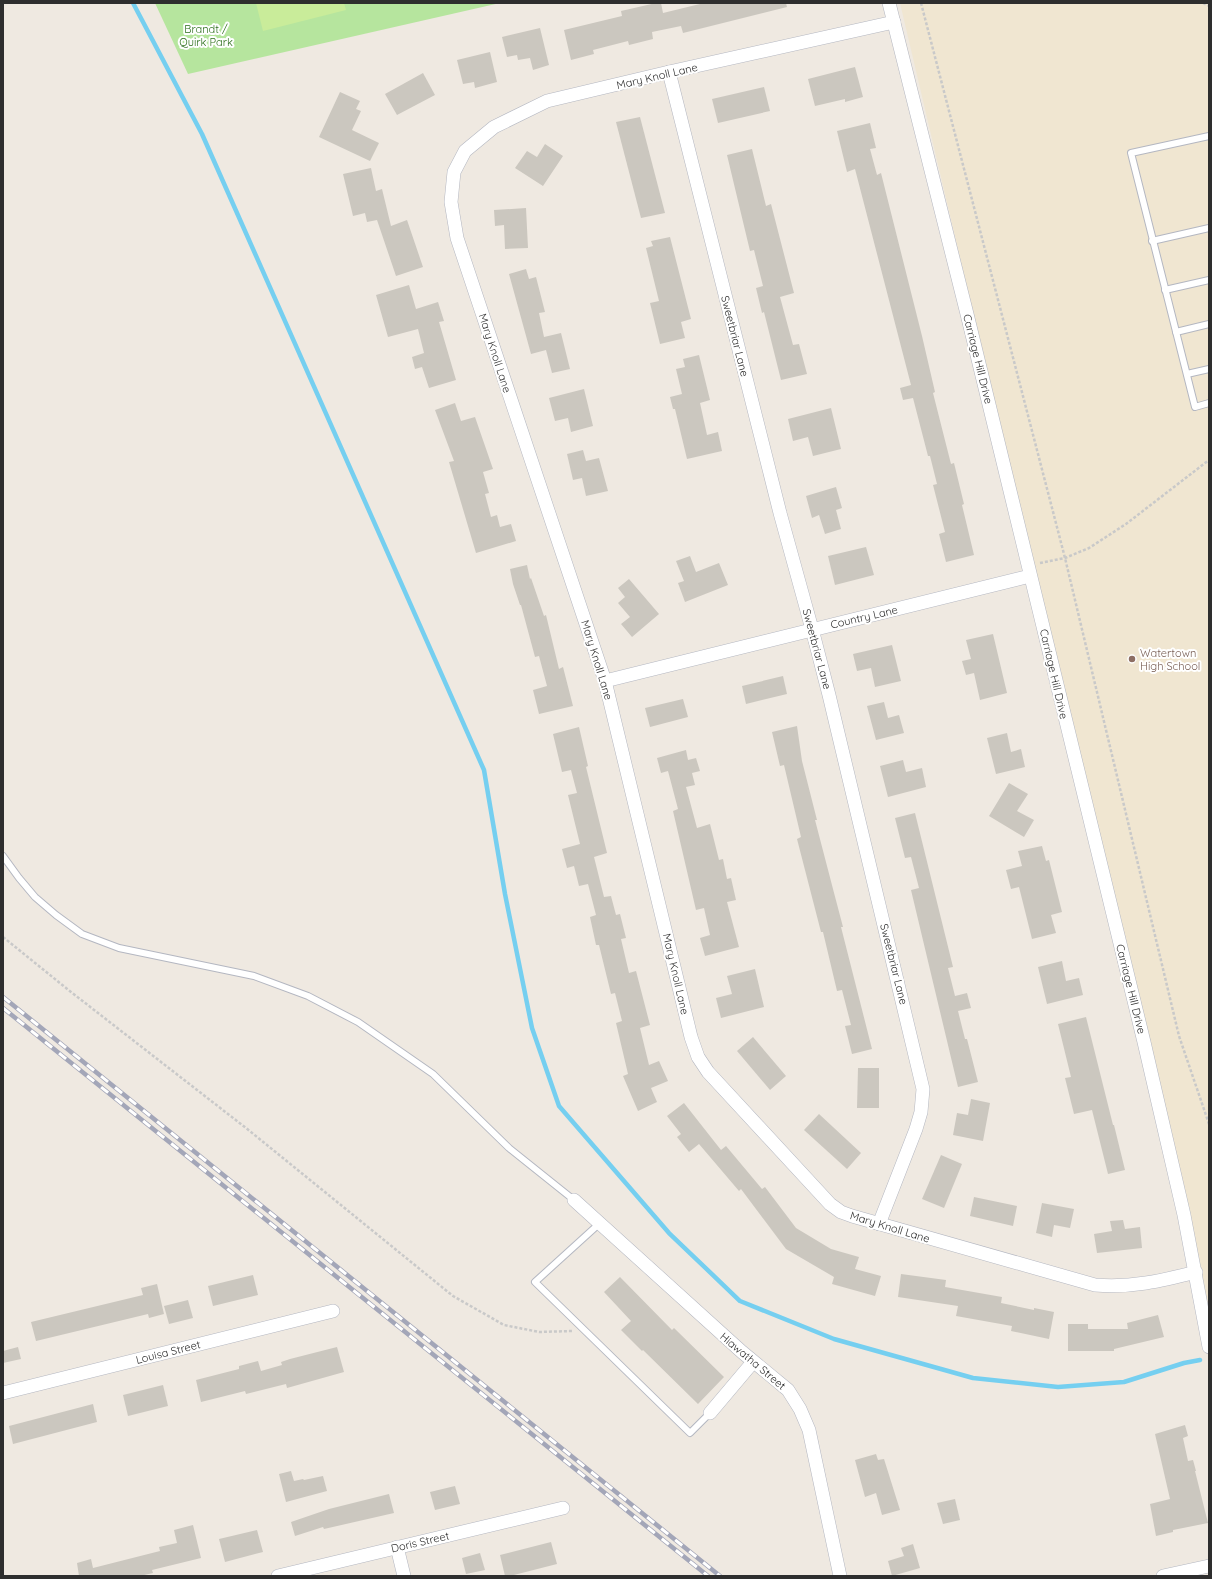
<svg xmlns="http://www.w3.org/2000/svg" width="1212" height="1579" viewBox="0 0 1212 1579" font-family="Quicksand,sans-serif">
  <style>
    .education { fill: #f0e6d1 }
    .green { fill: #b6e59e }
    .pitch { fill: #c9ec9a }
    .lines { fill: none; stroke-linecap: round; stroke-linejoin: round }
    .stream { stroke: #75cff0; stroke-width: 4.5 }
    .building { fill: #cbc7bf }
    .lane-casing { stroke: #b4b7c1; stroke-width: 8 }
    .street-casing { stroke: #b4b7c1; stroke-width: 14 }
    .path { stroke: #c9c9c9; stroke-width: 2.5; stroke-dasharray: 3 2; stroke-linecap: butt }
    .lane { stroke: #fff; stroke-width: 6 }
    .street { stroke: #fff; stroke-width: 13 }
    .rail-casing { stroke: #a3a6b8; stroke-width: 4.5 }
    .rail { stroke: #fff; stroke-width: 3; stroke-dasharray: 9; stroke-linecap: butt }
    .education-dot { fill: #8d6e63; stroke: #fff; stroke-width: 1.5 }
    .labels { text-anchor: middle; stroke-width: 4; stroke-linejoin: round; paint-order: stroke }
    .park-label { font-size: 11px; fill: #2c6e1b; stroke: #fff }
    .street-label { font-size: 11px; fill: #2e2e2e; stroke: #fff }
    .education-label { font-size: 11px; fill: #785e54; stroke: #fff; text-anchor: start }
  </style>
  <rect width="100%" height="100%" fill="#efe9e1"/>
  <polygon class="education" points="900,3 1209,3 1209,1315"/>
  <polygon class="green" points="155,3 500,3 188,74"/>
  <polygon class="pitch" points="256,3 344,3 346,10 263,31"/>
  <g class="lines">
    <polyline class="stream" points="133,3 202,134 484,770 505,894 532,1028 559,1106 669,1233 740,1301 834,1339 973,1378 1058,1387 1124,1382 1184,1363 1200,1360"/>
  </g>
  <g class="building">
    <polygon points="656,3 661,3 663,13 704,3 786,3 787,7 683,33 681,26 652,32 653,39 629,45 628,41 593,50 594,54 571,60 564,30 622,16 621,11"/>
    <polygon points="540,28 549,65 533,70 530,58 518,60 517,55 507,57 502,37"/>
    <polygon points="490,52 497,82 475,88 474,82 463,84 457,60"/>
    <polygon points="855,67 863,97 845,102 845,99 815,106 808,79"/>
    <polygon points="423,73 435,95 397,115 385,94"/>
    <polygon points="764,87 770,111 718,123 712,99"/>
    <polygon points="340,92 360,101 356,109 361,111 352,130 379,143 370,161 319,137"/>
    <polygon points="640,117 665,213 641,218 616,122"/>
    <polygon points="870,123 876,148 870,149 877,175 881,173 922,336 935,392 933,393 951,464 954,463 964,504 962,505 974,555 946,562 939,534 945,532 933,485 937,484 930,456 928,456 913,398 903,400 900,388 911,385 855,169 847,172 837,131"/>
    <polygon points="545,144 563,156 543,186 515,168 527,151 537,157"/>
    <polygon points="752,149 766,206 771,204 794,293 780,297 793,345 799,344 807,374 781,380 764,312 762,313 756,288 763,286 754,250 750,251 727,155"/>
    <polygon points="371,168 376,191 382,189 391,226 407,220 423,267 396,276 377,220 367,222 365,213 353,216 343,174"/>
    <polygon points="526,208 528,248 505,249 504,225 495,226 494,210"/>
    <polygon points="670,237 691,319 681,322 685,338 660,344 650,303 659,301 646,248 653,246 651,241"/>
    <polygon points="526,269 529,279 536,277 545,312 539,313 544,337 561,333 570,369 552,373 546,350 531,354 509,274"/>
    <polygon points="409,285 416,309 438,302 444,321 439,322 456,380 429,388 422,367 415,369 412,357 424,353 418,329 388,337 376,295"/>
    <polygon points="699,355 710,400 700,403 707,435 718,432 722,451 687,459 675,409 673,409 670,397 682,394 676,369 685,367 683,359"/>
    <polygon points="584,389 593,426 571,432 568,418 555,421 549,398"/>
    <polygon points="455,403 461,421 475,417 493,469 483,472 489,493 485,494 491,517 497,515 500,527 511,524 516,541 476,553 449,462 454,461 435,410"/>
    <polygon points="831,408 841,449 813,456 808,437 793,441 788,419"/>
    <polygon points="583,450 586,461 599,458 608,491 586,496 582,478 573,480 567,454"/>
    <polygon points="836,487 842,508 836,510 841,529 825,534 819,515 812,518 806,496"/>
    <polygon points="866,547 874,575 835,585 828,556"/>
    <polygon points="690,556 696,572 719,563 728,585 685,602 678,583 684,581 676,561"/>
    <polygon points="527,565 530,579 531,578 544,616 546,615 559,669 563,667 573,706 539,714 533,690 547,686 539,656 535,657 521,605 520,605 513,584 510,569"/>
    <polygon points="629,579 659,614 632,637 621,624 630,617 618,603 625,597 618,588"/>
    <polygon points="993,634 1007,693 980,700 974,673 966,675 962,661 971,659 966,640"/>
    <polygon points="892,645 901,681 875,687 871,668 857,671 853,654"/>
    <polygon points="783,676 787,694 746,704 742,686"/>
    <polygon points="683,699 688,717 650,727 645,708"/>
    <polygon points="884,702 888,718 899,715 904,733 876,740 867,706"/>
    <polygon points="797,726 802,761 817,820 815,820 833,889 843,927 841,927 872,1049 852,1054 845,1026 851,1025 842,990 837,991 823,932 821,932 797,839 801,837 784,765 780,766 772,732"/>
    <polygon points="579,727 588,766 586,767 607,853 594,857 604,897 611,896 616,915 620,914 626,938 621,939 629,973 636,971 650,1025 640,1028 649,1065 659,1061 668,1081 651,1088 657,1102 638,1111 623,1076 628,1074 616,1023 622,1021 615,993 611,994 599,945 596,945 590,917 596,915 588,884 579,886 574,866 567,868 562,849 580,844 568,795 577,793 571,770 562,772 553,734"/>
    <polygon points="1007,733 1011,752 1021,749 1025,767 996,774 987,738"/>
    <polygon points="686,750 688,760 696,758 700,771 692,773 695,785 686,787 697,828 710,824 719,860 723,859 727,879 731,878 736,900 727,902 739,947 705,956 700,938 710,935 704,908 696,910 673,811 678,809 668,771 661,773 657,758"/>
    <polygon points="903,760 906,772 922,768 926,787 888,797 880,766"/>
    <polygon points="1009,783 1028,794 1017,811 1034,820 1024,837 989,816"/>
    <polygon points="915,813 953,967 948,968 955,996 967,993 971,1008 958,1011 965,1039 967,1039 978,1082 958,1087 911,890 919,888 911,857 905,858 895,818"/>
    <polygon points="1042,846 1046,861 1049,860 1062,912 1051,915 1056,933 1032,939 1019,887 1011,889 1006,870 1022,866 1018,851"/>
    <polygon points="1062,961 1066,981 1079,978 1083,995 1047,1004 1038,967"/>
    <polygon points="755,969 764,1007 721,1018 716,998 732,994 727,976"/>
    <polygon points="1086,1017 1113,1125 1114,1125 1125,1170 1108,1174 1092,1110 1074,1114 1065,1078 1071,1077 1058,1024"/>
    <polygon points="753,1037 786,1076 770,1090 737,1051"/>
    <polygon points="858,1068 879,1068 879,1108 857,1108"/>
    <polygon points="971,1099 990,1103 983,1141 953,1135 957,1113 968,1115"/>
    <polygon points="684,1103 721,1150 726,1146 762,1189 765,1187 796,1228 831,1249 859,1257 855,1269 881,1276 875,1296 832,1284 834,1277 786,1249 741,1189 739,1191 699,1144 689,1152 677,1137 681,1134 667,1116"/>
    <polygon points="819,1114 861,1153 847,1169 804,1130"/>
    <polygon points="941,1155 962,1164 944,1208 922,1199"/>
    <polygon points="974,1197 1017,1206 1013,1226 970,1216"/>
    <polygon points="1042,1203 1074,1209 1070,1228 1054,1225 1052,1237 1036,1233"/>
    <polygon points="1123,1220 1125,1229 1140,1227 1142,1248 1097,1253 1094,1234 1112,1231 1110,1221"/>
    <polygon points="901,1274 946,1280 945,1287 1002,1297 1001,1303 1034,1310 1034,1308 1054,1312 1049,1339 1011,1331 1012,1326 956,1316 958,1306 898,1297"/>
    <polygon points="253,1275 258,1295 213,1306 208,1286"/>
    <polygon points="620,1277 672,1330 674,1328 724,1377 698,1404 643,1350 642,1351 621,1330 631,1321 604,1292"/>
    <polygon points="157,1284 164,1314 149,1318 148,1314 36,1341 31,1322 143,1295 141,1288"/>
    <polygon points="188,1300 193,1318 169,1324 164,1306"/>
    <polygon points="1158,1315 1164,1337 1114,1349 1114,1351 1068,1351 1068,1324 1088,1324 1088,1329 1128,1329 1127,1323"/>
    <polygon points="18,1347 21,1359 3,1363 3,1351"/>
    <polygon points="337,1347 344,1372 287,1388 286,1384 246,1394 245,1391 201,1402 196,1380 239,1369 239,1366 258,1361 261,1371 282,1365 281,1362 290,1359"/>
    <polygon points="163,1385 168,1406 128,1416 123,1395"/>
    <polygon points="93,1404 97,1422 13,1444 9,1426"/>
    <polygon points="1185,1425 1188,1436 1183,1438 1188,1461 1193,1460 1196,1471 1195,1471 1208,1523 1173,1530 1173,1532 1156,1536 1150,1504 1170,1499 1155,1434"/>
    <polygon points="876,1454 878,1460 884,1459 900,1510 882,1515 876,1493 865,1497 855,1460"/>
    <polygon points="291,1471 294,1481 303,1479 304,1480 323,1476 327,1491 286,1502 279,1474"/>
    <polygon points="455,1486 460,1504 435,1510 430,1492"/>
    <polygon points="389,1494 394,1513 324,1529 323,1527 295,1536 291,1522 329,1509"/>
    <polygon points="955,1499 960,1520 943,1524 937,1503"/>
    <polygon points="193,1525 201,1558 152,1570 153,1573 140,1576 79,1576 77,1563 91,1559 93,1568 160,1551 159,1547 177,1543 174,1530"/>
    <polygon points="257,1530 263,1552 225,1562 219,1539"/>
    <polygon points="551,1542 557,1564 510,1576 505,1576 500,1555"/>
    <polygon points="913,1544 920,1568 892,1576 888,1561 904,1556 901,1548"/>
    <polygon points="480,1553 485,1570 466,1574 462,1558"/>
  </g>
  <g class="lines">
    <g class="lane-casing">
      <g id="lane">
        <polyline points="1209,136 1131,153 1195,407 1209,403"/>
        <polyline points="1152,241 1209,228"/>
        <polyline points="1165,290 1209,280"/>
        <polyline points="1176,332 1209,324"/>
        <polyline points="1187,374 1209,369"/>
        <polyline points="3,856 19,878 35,897 56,915 82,934 119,948 254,976 308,996 358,1022 433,1074 509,1148 574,1200"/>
        <polyline points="600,1223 535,1282 690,1433 710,1413"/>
      </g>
    </g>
    <g class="street-casing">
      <g id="street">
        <polyline points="889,3 968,318 1144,1042 1184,1215 1209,1347"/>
        <path d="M894 22 669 72 547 101 494 127 465 151 454 172 451 202 457 238 605 681 691 1037 698 1057 708 1072 830 1204 841 1212 852 1216 1095 1285C1131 1288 1161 1281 1196 1272"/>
        <polyline points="669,72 780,513 812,629 829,695 923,1089 921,1112 916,1129 879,1224"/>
        <polyline points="605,681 1030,576"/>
        <polyline points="574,1200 742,1352 788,1390 800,1409 809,1430 840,1576"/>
        <polyline points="3,1393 333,1311"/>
        <polyline points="710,1413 753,1362"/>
        <polyline points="397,1547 404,1576"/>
        <polyline points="278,1576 563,1508"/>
        <polyline points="1163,1576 1209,1566"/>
      </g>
    </g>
    <g class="path">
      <polyline points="921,3 1065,558 1179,1036 1209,1124"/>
      <polyline points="1203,3 1209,6"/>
      <polyline points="1040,563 1065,558 1089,548 1126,524 1209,460"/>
      <polyline points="3,937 71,992 246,1128 453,1296 504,1325 539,1332 572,1331"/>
    </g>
    <use href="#lane" class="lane"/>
    <use href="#street" class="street"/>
    <g class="rail-casing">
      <g id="rail">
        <polyline points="3,997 720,1576"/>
        <polyline points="3,1008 708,1576"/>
      </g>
    </g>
    <use href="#rail" class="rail"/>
  </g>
  <circle class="education-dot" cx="1132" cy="659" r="4"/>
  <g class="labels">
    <g class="park-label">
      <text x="206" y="33">Brandt /<tspan x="206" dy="13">Quirk Park</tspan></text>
    </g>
    <g class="street-label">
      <text transform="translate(657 76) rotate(-13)" y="4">Mary Knoll Lane</text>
      <text transform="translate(735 336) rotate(76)" y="4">Sweetbriar Lane</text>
      <text transform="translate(495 353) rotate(72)" y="4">Mary Knoll Lane</text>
      <text transform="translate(978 359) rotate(76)" y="4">Carriage Hill Drive</text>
      <text transform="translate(864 617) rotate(-13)" y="4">Country Lane</text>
      <text transform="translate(817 649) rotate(75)" y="4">Sweetbriar Lane</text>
      <text transform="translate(597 660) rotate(73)" y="4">Mary Knoll Lane</text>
      <text transform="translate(1054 674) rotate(77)" y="4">Carriage Hill Drive</text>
      <text transform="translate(894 964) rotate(76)" y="4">Sweetbriar Lane</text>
      <text transform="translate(676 974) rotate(77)" y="4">Mary Knoll Lane</text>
      <text transform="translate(1131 989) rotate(76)" y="4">Carriage Hill Drive</text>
      <text transform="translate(890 1227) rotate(17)" y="4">Mary Knoll Lane</text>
      <text transform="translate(168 1352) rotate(-14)" y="4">Louisa Street</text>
      <text transform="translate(753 1361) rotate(40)" y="4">Hiawatha Street</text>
      <text transform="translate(420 1542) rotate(-13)" y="4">Doris Street</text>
    </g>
    <g class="education-label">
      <text x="1140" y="657">Watertown<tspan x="1140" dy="13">High School</tspan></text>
    </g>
  </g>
  <rect width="1212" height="1579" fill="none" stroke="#2e2e2e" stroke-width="8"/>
</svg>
